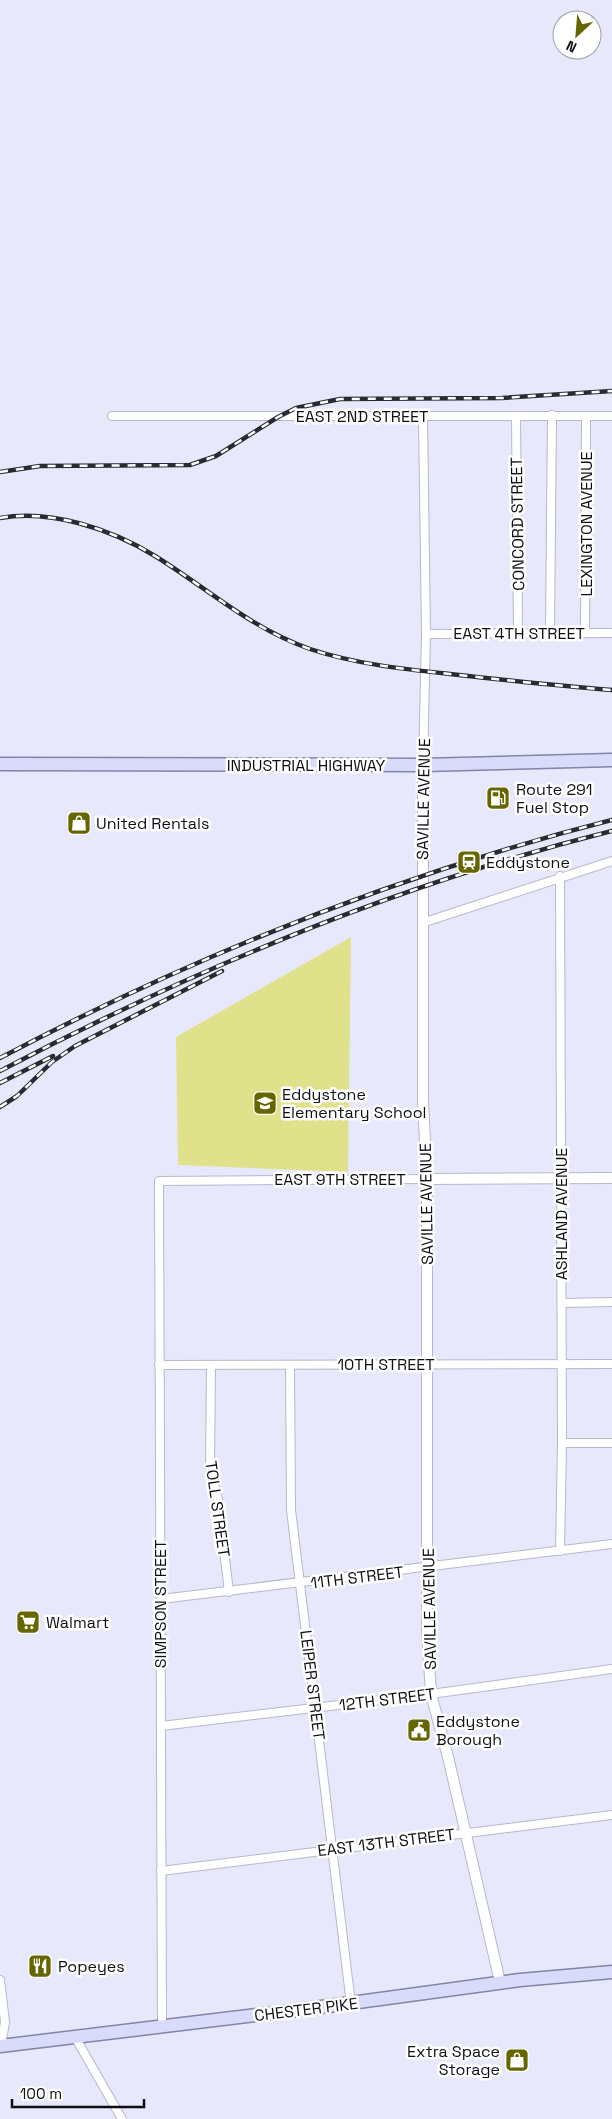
<svg xmlns="http://www.w3.org/2000/svg" width="612" height="2119" viewBox="0 0 612 2119" font-family="'Space Grotesk',sans-serif">
  <style>
    .green { fill: #e0e28b }
    .lines { fill: none; stroke-linecap: round; stroke-linejoin: round }
    .minor-casing { stroke: #b7b8ca; stroke-width: 10 }
    .tertiary-casing { stroke: #b7b8ca; stroke-width: 12 }
    .primary-casing { stroke: #8284a8; stroke-width: 15 }
    .minor { stroke: #fff; stroke-width: 8 }
    .tertiary { stroke: #fff; stroke-width: 10 }
    .primary { stroke: #d9dbfa; stroke-width: 12 }
    .rail-casing { stroke: #2a2a32; stroke-width: 4.5 }
    .rail { stroke: #fff; stroke-width: 2.5; stroke-dasharray: 8; stroke-linecap: butt }
    .labels { text-anchor: middle; stroke-width: 5; stroke-linejoin: round; paint-order: stroke }
    .street-label { font-size: 16px; fill: #0e0e14; stroke: #fff }
    .poi-label { font-size: 16px; fill: #0e0e14; stroke: #fff; text-anchor: start }
  </style>
  <rect width="100%" height="100%" fill="#e7e8fb"/>
  <polygon class="green" points="351,937 348,1172 178,1165 176,1037"/>
  <g class="lines">
    <g class="minor-casing">
      <g id="minor">
        <polyline points="112,416 612,416"/>
        <polyline points="516,416 518,633"/>
        <polyline points="550,632 552,415"/>
        <polyline points="585,632 586,416"/>
        <polyline points="426,634 612,633"/>
        <polyline points="423,765 426,634 423,416"/>
        <polyline points="422,923 612,861"/>
        <polyline points="562,1303 612,1302"/>
        <polyline points="159,1365 612,1364"/>
        <polyline points="211,1365 210,1468 218,1499 229,1592"/>
        <polyline points="290,1365 291,1510 351,2004"/>
        <polyline points="562,1443 612,1443"/>
        <polyline points="560,1551 562,1443 560,876"/>
        <polyline points="161,1599 612,1544"/>
        <polyline points="161,1726 431,1694 612,1669"/>
        <polyline points="161,1871 612,1815"/>
        <polyline points="0,1980 5,2022 1,2046"/>
        <polyline points="162,2027 159,1181 427,1179"/>
        <polyline points="75,2037 122,2119"/>
      </g>
    </g>
    <g class="tertiary-casing">
      <g id="tertiary">
        <polyline points="423,765 423,1101 427,1179 427,1630 431,1694 449,1761 500,1982"/>
        <polyline points="427,1179 612,1178"/>
      </g>
    </g>
    <g class="primary-casing">
      <g id="primary">
        <polyline points="0,764 423,765 612,760"/>
        <polyline points="0,2046 314,2008 520,1980 612,1972"/>
      </g>
    </g>
    <use href="#minor" class="minor"/>
    <use href="#tertiary" class="tertiary"/>
    <use href="#primary" class="primary"/>
    <g class="rail-casing">
      <g id="rail">
        <polyline points="0,472 40,466 190,465 216,456 278,417 296,408 340,399 502,398 612,391"/>
        <path d="M0 518C51 509 111 529 155 556 207 588 250 628 310 649 355 664 403 669 450 674 504 680 558 686 612 690"/>
        <path d="M0 1058C194 956 399 874 612 820"/>
        <path d="M0 1071C194 969 399 884 612 831"/>
        <polyline points="0,1083 53,1056"/>
        <polyline points="0,1107 17,1096 52,1062 75,1046 222,971"/>
      </g>
    </g>
    <use href="#rail" class="rail"/>
  </g>
  <defs>
    <g id="fuel-square" transform="scale(1.25)"><rect x="-9" y="-9" width="18" height="18" rx="4" fill="#660" stroke="#fff"/><path d="M-5.5-6h7V0h2V4h1.3V-2.5L3-4.5l.8-.8L6-3V5H2.5V1h-1V6h-7ZM-4.2-4.7v3.2H.2V-4.7Z" fill="#fff"/></g>
    <g id="shop-square" transform="scale(1.25)"><rect x="-9" y="-9" width="18" height="18" rx="4" fill="#660" stroke="#fff"/><path d="M-5-2.5h2.3a2.7 3.5 0 0 1 5.4 0H5L5.5 6h-11ZM-1.5-2.5h3a1.5 2.3 0 0 0-3 0Z" fill="#fff"/></g>
    <g id="station-square" transform="scale(1.25)"><rect x="-9" y="-9" width="18" height="18" rx="4" fill="#660" stroke="#fff"/><path d="M-3-6H3Q5-6 5-4V2Q5 4 3 4L4.5 6H3L1.5 4h-3L-3 6H-4.5L-3 4Q-5 4-5 2V-4Q-5-6-3-6ZM-3.5-4v3h7v-3ZM-3.5 1v1.5H-2V1ZM2 1v1.5H3.5V1Z" fill="#fff"/></g>
    <g id="school-square" transform="scale(1.25)"><rect x="-9" y="-9" width="18" height="18" rx="4" fill="#660" stroke="#fff"/><path d="M0-5L7-2L0 1L-7-2ZM-4 1L0 2.5L4 1V4Q0 6-4 4Z" fill="#fff"/></g>
    <g id="supermarket-square" transform="scale(1.25)"><rect x="-9" y="-9" width="18" height="18" rx="4" fill="#660" stroke="#fff"/><path d="M-6-5.5h2.5l.6 2H6L4.5 2H-2.5L-4.4-4H-6ZM-1.5 3.2a1.3 1.3 0 1 0 .1 0ZM3 3.2a1.3 1.3 0 1 0 .1 0Z" fill="#fff"/></g>
    <g id="civic-square" transform="scale(1.25)"><rect x="-9" y="-9" width="18" height="18" rx="4" fill="#660" stroke="#fff"/><path d="M-.6-6.5H3V-4.5H.6V-3L4-1V1h2V6H-6V1h2V-1L-.6-3ZM-1.2 2.5V6h2.4V2.5Z" fill="#fff"/></g>
    <g id="restaurant-square" transform="scale(1.25)"><rect x="-9" y="-9" width="18" height="18" rx="4" fill="#660" stroke="#fff"/><path d="M-5-6h1v4h1v-4h1v4h1v-4h1v5L-1.5 .5V6h-2V.5L-5-1ZM5-6V6H3V1.5H1.5Q1.5-4 5-6Z" fill="#fff"/></g>
  </defs>
  <g fill-rule="evenodd">
    <use href="#fuel-square" x="498" y="798"/>
    <use href="#shop-square" x="79" y="823"/>
    <use href="#station-square" x="469" y="862"/>
    <use href="#school-square" x="265" y="1103"/>
    <use href="#supermarket-square" x="28" y="1622"/>
    <use href="#civic-square" x="419" y="1730"/>
    <use href="#restaurant-square" x="40" y="1966"/>
    <use href="#shop-square" x="517" y="2060"/>
  </g>
  <g class="labels">
    <g class="street-label">
      <text x="362" y="422">EAST 2ND STREET</text>
      <text transform="translate(517 524) rotate(-91)" y="6">CONCORD STREET</text>
      <text transform="translate(586 524) rotate(-90)" y="6">LEXINGTON AVENUE</text>
      <text x="519" y="639">EAST 4TH STREET</text>
      <text x="306" y="771">INDUSTRIAL HIGHWAY</text>
      <text transform="translate(423 799) rotate(-89)" y="6">SAVILLE AVENUE</text>
      <text x="340" y="1185">EAST 9TH STREET</text>
      <text transform="translate(426 1204) rotate(-91)" y="6">SAVILLE AVENUE</text>
      <text transform="translate(561 1214) rotate(-90)" y="6">ASHLAND AVENUE</text>
      <text x="386" y="1370">10TH STREET</text>
      <text transform="translate(218 1509) rotate(82)" y="6">TOLL STREET</text>
      <text transform="translate(357 1577) rotate(-7)" y="6">11TH STREET</text>
      <text transform="translate(160 1604) rotate(-90)" y="6">SIMPSON STREET</text>
      <text transform="translate(429 1609) rotate(-91)" y="6">SAVILLE AVENUE</text>
      <text transform="translate(313 1685) rotate(83)" y="6">LEIPER STREET</text>
      <text transform="translate(387 1699) rotate(-7)" y="6">12TH STREET</text>
      <text transform="translate(386 1842) rotate(-7)" y="6">EAST 13TH STREET</text>
      <text transform="translate(306 2009) rotate(-7)" y="6">CHESTER PIKE</text>
    </g>
    <g class="poi-label">
      <text x="516" y="795">Route 291<tspan x="516" dy="18">Fuel Stop</tspan></text>
      <text x="96" y="829">United Rentals</text>
      <text x="486" y="868">Eddystone</text>
      <text x="282" y="1100">Eddystone<tspan x="282" dy="18">Elementary School</tspan></text>
      <text x="46" y="1628">Walmart</text>
      <text x="436" y="1727">Eddystone<tspan x="436" dy="18">Borough</tspan></text>
      <text x="58" y="1972">Popeyes</text>
      <text x="500" y="2057" text-anchor="end">Extra Space<tspan x="500" dy="18">Storage</tspan></text>
    </g>
  </g>
  <g transform="translate(577 35) rotate(206)"><circle r="24" fill="#ffffff" stroke="#9f9fa1"/>
  <path d="M0-4L9 19L0 12L-9 19Z" fill="#666600"/>
  <text y="-8" font-size="14" font-weight="bold" text-anchor="middle" fill="#0e0e14">N</text>
  </g>
  <path d="M12 2099v8h132v-8" fill="none" stroke="#0e0e14" stroke-width="2.5"/>
  <text x="20" y="2099" font-size="15" fill="#0e0e14" stroke="#ffffff" stroke-width="4" paint-order="stroke">100 m</text>
</svg>
